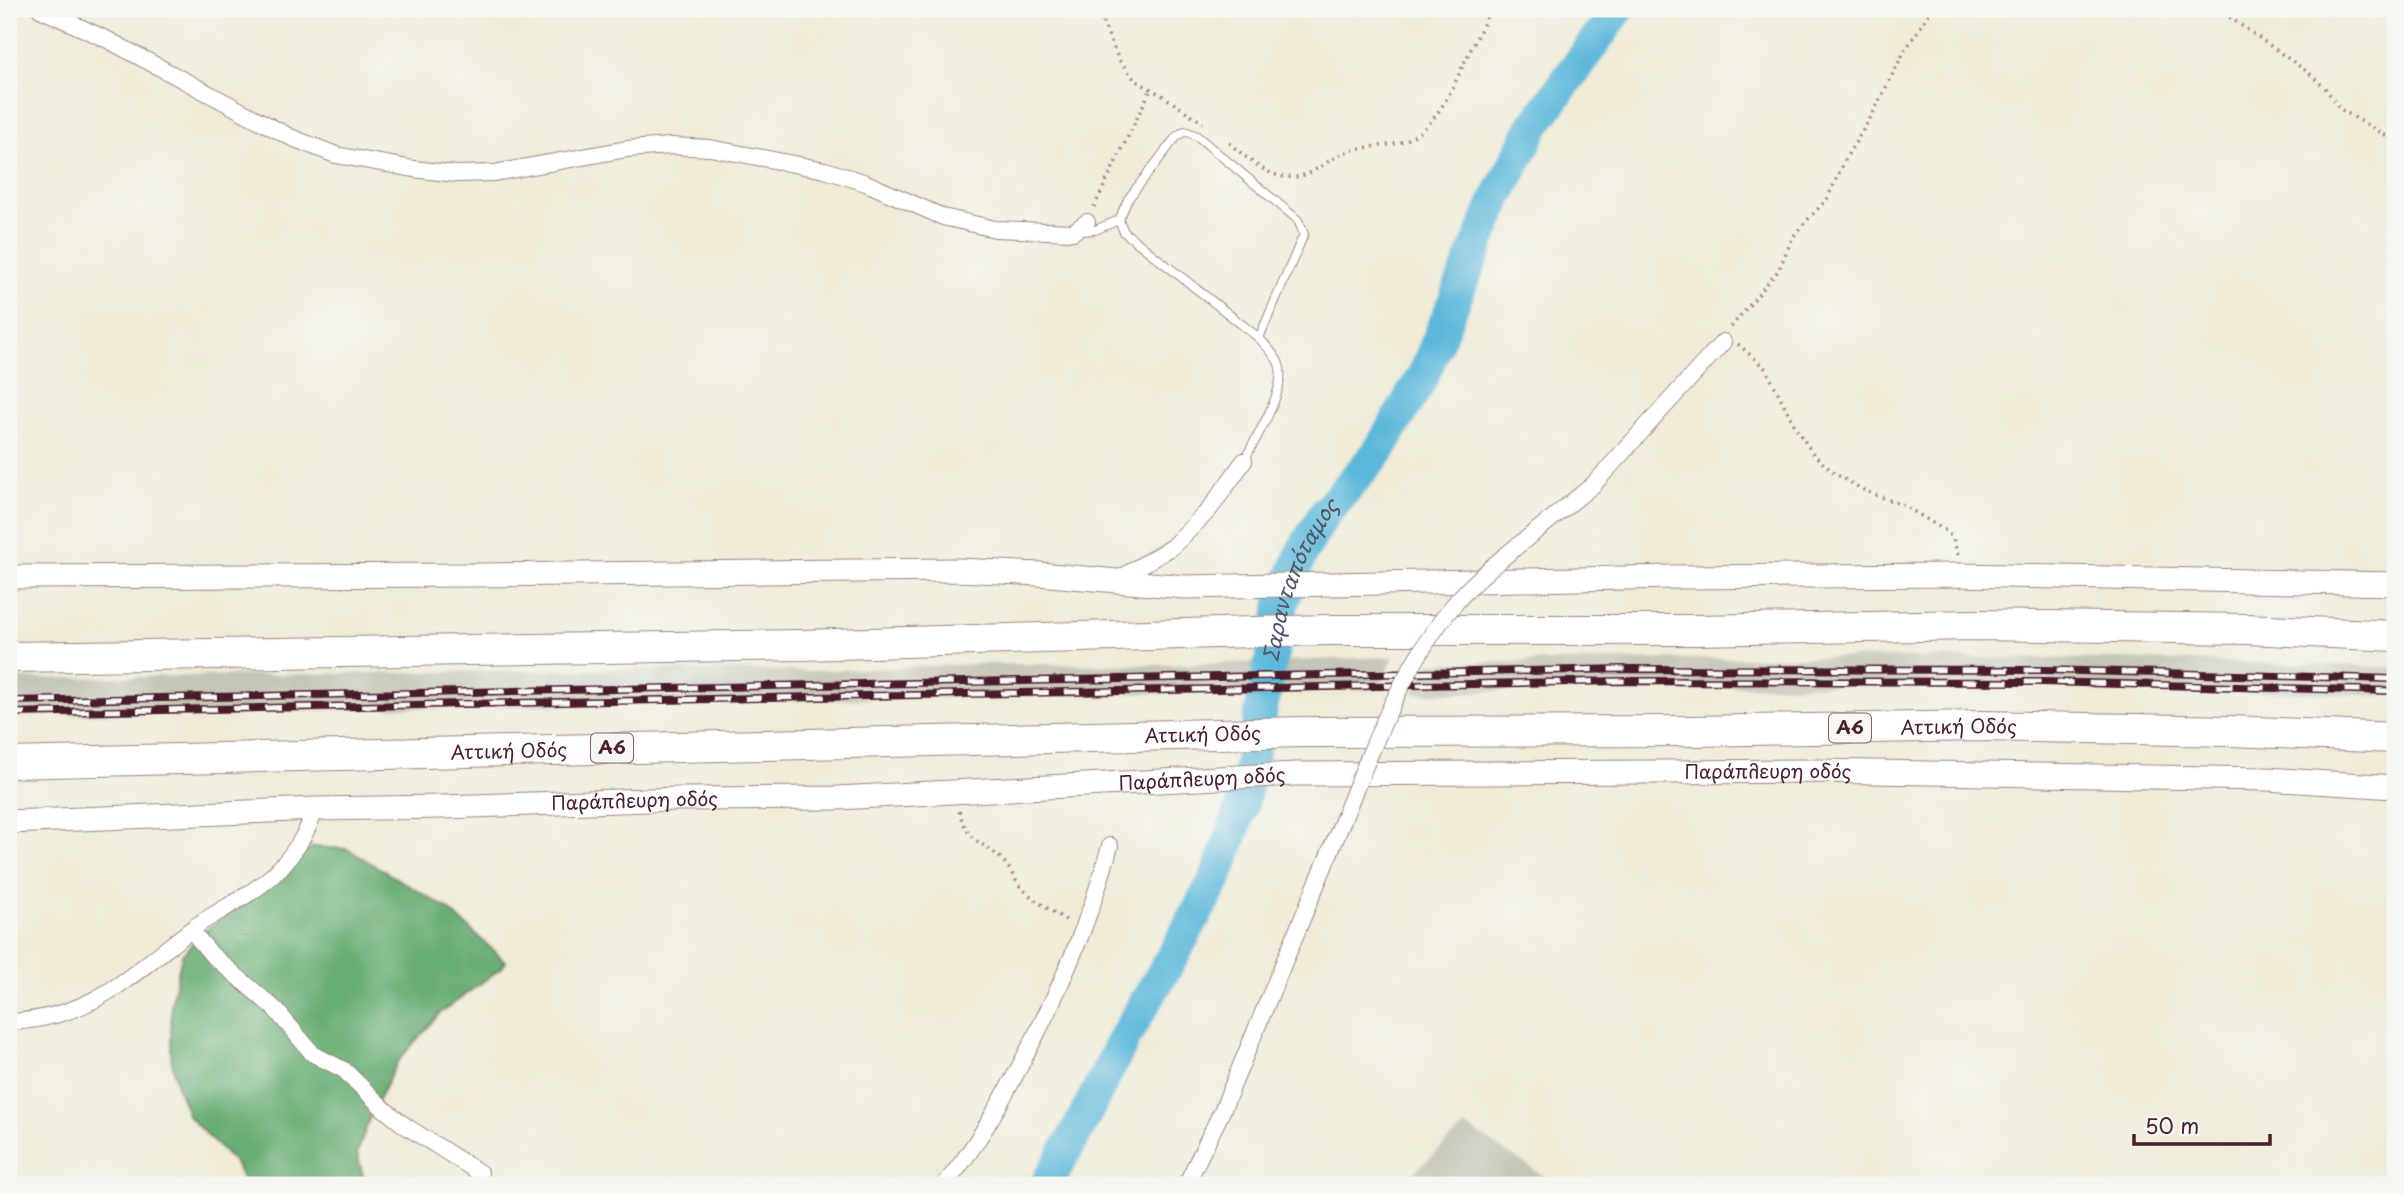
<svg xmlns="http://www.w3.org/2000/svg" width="2404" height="1194" viewBox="0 0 2404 1194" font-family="'Playpen Sans',sans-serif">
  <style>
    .industrial { fill: #c5c5b8 }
    .forest { fill: #68ad73; stroke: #59664f; stroke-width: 2 }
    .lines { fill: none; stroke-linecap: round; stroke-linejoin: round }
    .river { stroke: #5bb8da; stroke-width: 33 }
    .lane-casing { stroke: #9c8581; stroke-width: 10 }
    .street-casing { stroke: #9c8581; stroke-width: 18 }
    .secondary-casing { stroke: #9c8581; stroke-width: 25 }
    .highway-casing { stroke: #9c8581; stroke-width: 32 }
    .path { stroke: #9c8581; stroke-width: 3.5; stroke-dasharray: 2 5; stroke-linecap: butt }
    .lane { stroke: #fff; stroke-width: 8 }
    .street { stroke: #fff; stroke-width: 16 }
    .secondary { stroke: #fff; stroke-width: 23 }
    .highway { stroke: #fff; stroke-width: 30 }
    .rail-casing { stroke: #4a1f2b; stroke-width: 8 }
    .rail { stroke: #f6f6f2; stroke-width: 5; stroke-dasharray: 16; stroke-linecap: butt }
    .street-bridge-casing { stroke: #9c8581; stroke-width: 18; stroke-linecap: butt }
    .street-bridge { stroke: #fff; stroke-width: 16 }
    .labels { text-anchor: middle; stroke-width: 5; stroke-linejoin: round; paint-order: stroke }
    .shield { fill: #f6f6f2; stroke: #7e6067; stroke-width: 2 }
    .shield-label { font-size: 18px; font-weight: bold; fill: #4a1f2b }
    .street-label { font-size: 19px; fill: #4a1f2b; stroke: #f6f6f2 }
    .water-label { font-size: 21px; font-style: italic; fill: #505568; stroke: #f6f6f2 }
  </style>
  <rect width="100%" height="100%" fill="#f6f6f2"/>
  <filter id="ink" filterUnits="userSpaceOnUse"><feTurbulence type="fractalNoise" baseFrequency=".0143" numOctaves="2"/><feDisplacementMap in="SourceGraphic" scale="14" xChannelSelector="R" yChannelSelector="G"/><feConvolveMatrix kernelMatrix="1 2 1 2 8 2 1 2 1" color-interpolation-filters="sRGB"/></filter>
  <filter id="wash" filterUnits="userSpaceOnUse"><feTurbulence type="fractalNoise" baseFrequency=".00686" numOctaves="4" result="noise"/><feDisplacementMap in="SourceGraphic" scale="28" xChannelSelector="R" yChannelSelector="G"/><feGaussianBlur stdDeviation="1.57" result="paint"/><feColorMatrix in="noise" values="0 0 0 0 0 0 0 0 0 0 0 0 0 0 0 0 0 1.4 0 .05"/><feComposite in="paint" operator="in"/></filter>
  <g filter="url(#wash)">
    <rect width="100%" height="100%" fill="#efebd7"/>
    <g class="industrial">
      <polygon points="1394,657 1378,689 9,716 9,679 625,669 808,671 981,664 1178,665"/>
      <polygon points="1795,657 2121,659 2395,667 2395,696 2005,684 1652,687 1412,694 1430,663"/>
      <polygon points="1465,1126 1558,1185 1400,1185"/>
    </g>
    <polygon class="forest" points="313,847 347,849 448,909 506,962 501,968 439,1014 398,1061 372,1111 357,1153 363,1176 372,1185 245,1185 235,1163 189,1117 177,1086 171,1056 171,1004 182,955 206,930 241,905 298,856"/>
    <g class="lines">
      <path class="river" id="s1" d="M1046 1185 1077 1131 1127 1033 1170 961 1216 878 1242 806 1283 601 1302 552 1325 513 1378 452 1423 376 1497 198 1533 127 1618 9"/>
    </g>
  </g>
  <g filter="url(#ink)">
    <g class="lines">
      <g class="lane-casing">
        <g id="lane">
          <path d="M1119 220 1124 232 1259 338C1266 346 1275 354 1279 364 1288 388 1255 439 1244 461"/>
          <polyline points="1080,231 1095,230 1119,220 1128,199 1177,136 1185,131 1197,136 1298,220 1304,234 1259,338"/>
        </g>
      </g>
      <g class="street-casing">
        <g id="street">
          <polyline points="40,9 108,40 290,137 336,155 414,169 456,174 494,173 627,149 671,146 710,148 825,170 866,183 943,217 995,229 1073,232 1087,222"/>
          <polyline points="1545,524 1593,485 1723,342"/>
          <polyline points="1117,580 1172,547 1209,510 1244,461"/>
          <polyline points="191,930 211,954 275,1009 313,1054 344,1070 384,1109 404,1125 480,1173"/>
          <path d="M9 1022C93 1018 129 976 192 929 211 915 232 905 251 892 281 873 305 842 315 809"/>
          <path d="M944 1185C975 1149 999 1106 1021 1064 1059 992 1089 924 1110 846"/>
          <polyline points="1186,1185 1222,1111 1330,852"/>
        </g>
      </g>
      <g class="secondary-casing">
        <g id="secondary">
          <polyline points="9,577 477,575 958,570 1039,574 1185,587 1673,577 1959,575 2395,584"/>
          <path id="s2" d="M9 822 315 809 442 807 679 799 837 798 1296 774 1817 771 2266 779 2395 787"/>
        </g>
      </g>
      <g class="highway-casing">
        <g id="highway">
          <polyline points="9,657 802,645 1326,630 1695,630 1975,625 2246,629 2395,636"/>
          <path id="s3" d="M9 763 1304 732 1693 731 1982 726 2230 731 2395 738"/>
        </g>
      </g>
      <g class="path">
        <polyline points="1088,9 1098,13"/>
        <polyline points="1097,9 1119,60 1135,80 1163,96 1203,123"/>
        <polyline points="2218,9 2309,73 2326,89 2340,109 2395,141"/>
        <path d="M1229 143C1250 160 1274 185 1304 175 1318 170 1331 158 1346 152 1365 145 1386 148 1404 141 1438 127 1452 88 1467 57 1475 41 1483 26 1490 9"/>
        <polyline points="1094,207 1151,89"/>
        <polyline points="1731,327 1778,271 1793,237 1801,227 1827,199 1847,156 1871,117 1904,52 1932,9"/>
        <polyline points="1738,344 1766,369 1797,430 1814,455 1834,473 1865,491 1903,505 1946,531 1953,539 1958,555"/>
        <path d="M959 811C970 848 984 839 1005 863 1011 870 1014 879 1020 886 1034 901 1052 911 1069 922"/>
      </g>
      <use href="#lane" class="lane"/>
      <use href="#street" class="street"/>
      <use href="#secondary" class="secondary"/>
      <use href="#highway" class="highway"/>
      <g class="rail-casing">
        <g id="rail">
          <polyline points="9,701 1624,669 2044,670 2395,679"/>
          <polyline points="9,713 1623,681 2043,682 2395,691"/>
        </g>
      </g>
      <use href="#rail" class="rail"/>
      <g class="street-bridge-casing">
        <path id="street-bridge" d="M1330 852C1366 766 1396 673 1457 601 1482 572 1515 548 1545 524"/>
      </g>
      <use href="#street-bridge" class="street-bridge"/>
    </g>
  </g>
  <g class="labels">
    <g class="shield">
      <rect x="1829" y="713.5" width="42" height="29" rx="5"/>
      <rect x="591" y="733.5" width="42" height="29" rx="5"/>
    </g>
    <g class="shield-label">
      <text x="1850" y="734">Α6</text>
      <text x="612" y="754">Α6</text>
    </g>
    <g class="street-label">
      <text dy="7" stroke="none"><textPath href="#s3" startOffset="1950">Αττική Οδός</textPath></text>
      <text dy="7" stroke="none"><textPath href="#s3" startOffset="1194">Αττική Οδός</textPath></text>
      <text dy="7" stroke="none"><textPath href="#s3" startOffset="500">Αττική Οδός</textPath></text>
      <text dy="7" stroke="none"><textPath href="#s2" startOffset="1760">Παράπλευρη οδός</textPath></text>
      <text dy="7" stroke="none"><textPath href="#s2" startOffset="1194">Παράπλευρη οδός</textPath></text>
      <text dy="7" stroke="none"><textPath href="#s2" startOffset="626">Παράπλευρη οδός</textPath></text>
    </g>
    <g class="water-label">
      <text dy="7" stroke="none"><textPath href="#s1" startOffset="662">Σαρανταπόταμος</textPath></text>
    </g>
  </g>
  <rect width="2404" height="1194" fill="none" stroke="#f6f6f2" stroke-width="35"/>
  <path d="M2134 1134v10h136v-10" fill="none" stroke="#4a1f2b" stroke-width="3.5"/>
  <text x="2145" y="1134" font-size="21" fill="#4a1f2b" stroke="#f6f6f2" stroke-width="5" paint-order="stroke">50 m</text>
</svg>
